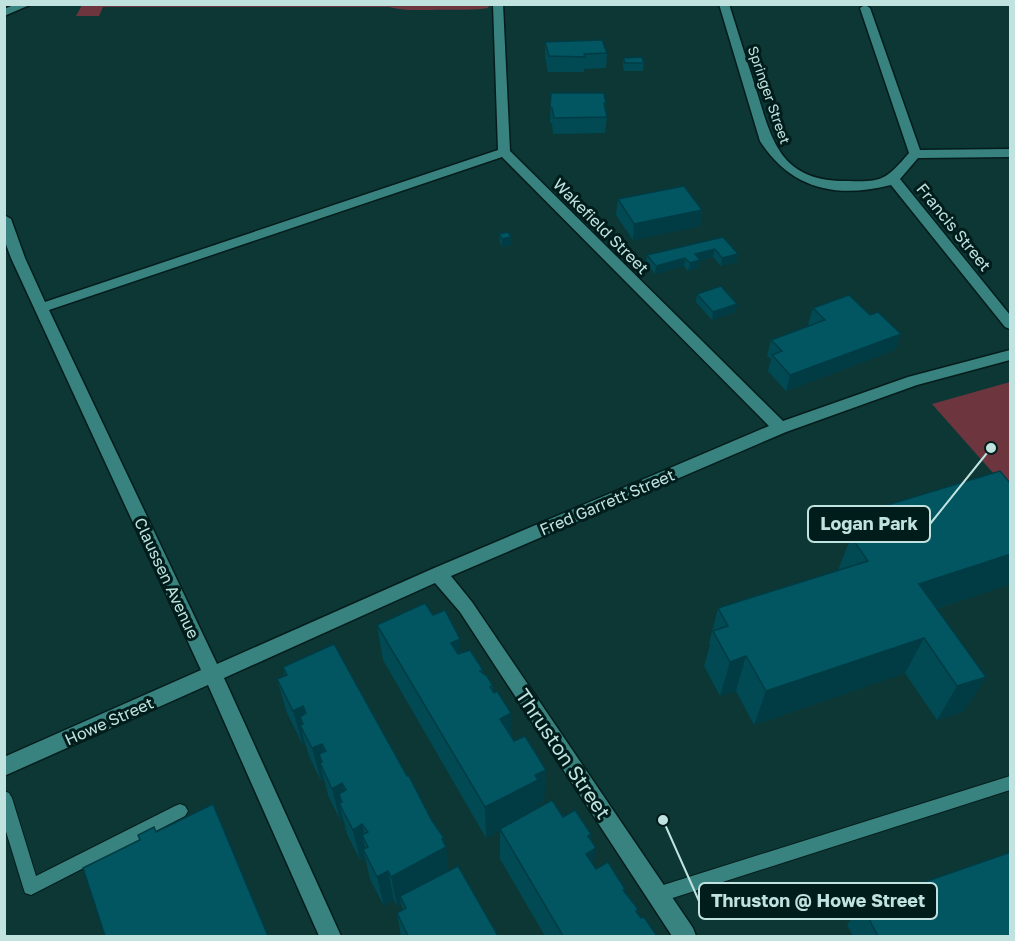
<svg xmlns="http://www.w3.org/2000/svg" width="1015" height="941" viewBox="0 0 1015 941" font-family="'Golos Text',sans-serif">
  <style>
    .green { fill: #6d363f }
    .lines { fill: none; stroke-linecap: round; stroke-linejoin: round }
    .service-casing { stroke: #041c1b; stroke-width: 2 }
    .minor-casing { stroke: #041c1b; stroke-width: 3 }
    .tertiary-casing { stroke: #041c1b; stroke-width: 3 }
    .service { fill: #38837f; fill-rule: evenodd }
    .minor { fill: #38837f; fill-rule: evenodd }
    .tertiary { fill: #38837f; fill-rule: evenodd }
    .wall { fill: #014a54 }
    .shaded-wall { fill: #013c45 }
    .building { fill: #015662; stroke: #013c45; stroke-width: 1.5 }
    .labels { text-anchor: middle; stroke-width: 6; stroke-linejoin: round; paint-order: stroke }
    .far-street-label { font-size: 14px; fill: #c0e3e0; stroke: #001d1b }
    .street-label { font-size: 16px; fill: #c0e3e0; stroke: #001d1b }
    .near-street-label { font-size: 20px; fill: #c0e3e0; stroke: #001d1b }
    .leader { fill: none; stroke: #c0e3e0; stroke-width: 2 }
    .callout-dot { fill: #c0e3e0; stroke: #001d1b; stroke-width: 2 }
    .callout { fill: #001d1b; stroke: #c0e3e0; stroke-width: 2 }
    .callout-label { font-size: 18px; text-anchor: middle; font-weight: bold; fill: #c0e3e0 }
  </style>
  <rect width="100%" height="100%" fill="#0d3735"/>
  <g class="green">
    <path d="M82 5V4L489 5 488 8C469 11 451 9 431 10 416 10 404 11 389 7H103L99 16H76Z"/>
    <polygon points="1010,382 1010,492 932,404"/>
  </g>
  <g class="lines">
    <g class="service-casing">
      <g id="service">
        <polygon points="1010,776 1010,790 657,903 651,901 649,895 651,889 657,887"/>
        <polygon points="4,791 9,793 12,798 36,876 175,806 180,804 185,806 188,811 185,816 31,895 25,893 23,887 4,825"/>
      </g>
    </g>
    <g class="minor-casing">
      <g id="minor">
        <path d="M493 4H503L510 151 783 421 908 377 1010 350V360L917 385 786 432 451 576 472 602 693 928 696 936H672L460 612 435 583 224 678 341 936H319L208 685 4 776V757L201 670 11 258 4 239V215L11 219 25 258 45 302 498 150ZM502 157 769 426 432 569 217 664 49 310Z"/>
        <path d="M719 4H729C738 33 747 61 756 89 772 141 780 181 846 181 882 182 885 181 909 153L860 8 865 5 870 8 920 150 1010 149V157L918 158 900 179 1010 315V329L1005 327 891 185C836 199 791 189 760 141Z"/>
      </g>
    </g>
    <g class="tertiary-casing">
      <polygon id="tertiary" points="16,4 32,4 4,16 4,9"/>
    </g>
    <use href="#service" class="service"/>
    <use href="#minor" class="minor"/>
    <use href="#tertiary" class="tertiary"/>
  </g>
  <g class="wall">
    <polygon points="545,42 607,53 606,68 584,69 584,72 548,72 545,57"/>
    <polygon points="623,58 644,63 643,71 624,71 623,65"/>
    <polygon points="551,93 606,103 605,111 607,117 605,133 553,134 552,123 550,123"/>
    <polygon points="618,199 702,210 700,226 633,240 616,215"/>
    <polygon points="499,234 511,237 511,245 502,247 500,242"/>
    <polygon points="723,237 738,254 737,262 721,266 713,257 700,261 699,268 688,271 684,266 655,274 646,263 647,255"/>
    <polygon points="697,294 737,304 735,312 712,320 696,302"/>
    <polygon points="813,308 870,315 901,334 895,350 786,391 768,371 771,359 767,356 771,340 810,326 808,324"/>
    <polygon points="1011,484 1011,584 936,609 964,711 937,720 905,673 754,725 736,691 720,696 704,666 710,645 709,643 718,608 838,570 851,537 855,536 864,512"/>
    <polygon points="433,615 461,653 483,670 483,673 493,686 493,691 511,736 514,741 546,770 544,801 537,805 537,809 563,817 591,834 590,839 593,865 596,869 624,892 638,909 638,913 641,918 657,936 545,936 500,859 500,830 486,838 383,660 377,625"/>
    <polygon points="283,667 431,819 444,838 448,871 498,936 401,936 397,913 403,910 401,903 397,906 394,900 384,906 370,879 365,857 360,860 347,834 343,818 340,820 328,795 324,779 321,781 310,758 305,743 303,745 287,713 277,679 285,676"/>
    <polygon points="861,904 1011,936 853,936 847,925"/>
  </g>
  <g class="shaded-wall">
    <polygon points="702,210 700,226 633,240 634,224"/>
    <polygon points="511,237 511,245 502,247 502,239"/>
    <polygon points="715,249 713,257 700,261 699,268 688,271 690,263 695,254"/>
    <polygon points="738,254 737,262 721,266 722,258"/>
    <polygon points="685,258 684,266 655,274 656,266"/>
    <polygon points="737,304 735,312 712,320 713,312"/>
    <polygon points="901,334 895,350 786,391 790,375"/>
    <polygon points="1011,554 1011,584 901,620 919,584"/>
    <polygon points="924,638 905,673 754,725 766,691"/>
    <polygon points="460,639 462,674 451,643"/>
    <polygon points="746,656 736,691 720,696 730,662"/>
    <polygon points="986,677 964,711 937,720 957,686"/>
    <polygon points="303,706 312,740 300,717 304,733 300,725 305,743 303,745 293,711"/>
    <polygon points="511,713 511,747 500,719"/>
    <polygon points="322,744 331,776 319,754 324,771 320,763 324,779 321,781 312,748"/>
    <polygon points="546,770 544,801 537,805 537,811 486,838 485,807 535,775"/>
    <polygon points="342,783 350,815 339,794 343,811 339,803 343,818 340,820 332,789"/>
    <polygon points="213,804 224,828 269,936 268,936"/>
    <polygon points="362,824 367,844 362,835 367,856 363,849 365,857 360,860 353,830"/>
    <polygon points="591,834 588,852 596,848 591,877 582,883 588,836"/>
    <polygon points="444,838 445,848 446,847 449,877 400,896 401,903 397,906 391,877"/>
    <polygon points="388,871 394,900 384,906 377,877"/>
  </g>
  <g class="building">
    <polygon points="602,40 607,53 584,54 585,57 549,56 545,42"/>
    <polygon points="642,57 644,63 625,63 623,58"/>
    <polygon points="551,93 604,93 606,103 604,103 607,117 554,118 552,108 550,108"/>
    <polygon points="684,186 702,210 634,224 618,199"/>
    <polygon points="508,232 511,237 502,239 499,234"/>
    <polygon points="723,237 738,254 722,258 715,249 695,254 700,260 690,263 685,258 656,266 647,255"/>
    <polygon points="721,286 737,304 713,312 697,294"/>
    <polygon points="849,295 870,315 878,312 901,334 790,375 772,355 782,351 771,340 825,320 813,308"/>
    <polygon points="1000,471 1011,484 1011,554 919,584 986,677 957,686 924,638 766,691 746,656 730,662 713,631 728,626 718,608 868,561 851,537 876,529 864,512"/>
    <polygon points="425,603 433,615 445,610 460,639 451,643 458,654 470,650 483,670 480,671 487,676 493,686 490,687 494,693 497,691 511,713 500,719 514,741 525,736 546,770 535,775 538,780 485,807 377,625"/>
    <polygon points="334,644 407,776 409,776 431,819 444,838 442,839 446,847 391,877 388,871 377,877 363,849 368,847 362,835 368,832 362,824 353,830 339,803 342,802 339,794 346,790 342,783 332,789 320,763 322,762 319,754 326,751 322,744 312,748 300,725 303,724 300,717 306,713 303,706 293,711 277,679 287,675 283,667"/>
    <polygon points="552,800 563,817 575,810 591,834 588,836 596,848 586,854 596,869 608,862 625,889 623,890 638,909 636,911 641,918 644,917 657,936 563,936 500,829"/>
    <polygon points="213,804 268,936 105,936 83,868 140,840 138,835 154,827 156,832"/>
    <polygon points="1011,852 1011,936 878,936 861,904"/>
    <polygon points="458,866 498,936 408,936 397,913 406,908 400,896"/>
  </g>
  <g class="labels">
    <g class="far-street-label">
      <text transform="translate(769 95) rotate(71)" y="5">Springer Street</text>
    </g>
    <g class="street-label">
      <text transform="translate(601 226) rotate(45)" y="6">Wakefield Street</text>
      <text transform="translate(954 227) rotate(51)" y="6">Francis Street</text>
      <text transform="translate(607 502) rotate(-23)" y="6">Fred Garrett Street</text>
      <text transform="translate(167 578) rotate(65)" y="6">Claussen Avenue</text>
      <text transform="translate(109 721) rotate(-24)" y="6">Howe Street</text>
    </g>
    <g class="near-street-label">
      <text transform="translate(563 754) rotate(56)" y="7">Thruston Street</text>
    </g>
  </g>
  <path class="leader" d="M991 448L930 524M663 820L699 901"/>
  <g class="callout-dot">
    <circle cx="991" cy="448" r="6"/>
    <circle cx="663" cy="820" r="6"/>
  </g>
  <g class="callout">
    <rect x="808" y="506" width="122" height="36" rx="6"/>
    <rect x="699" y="883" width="238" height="36" rx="6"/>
  </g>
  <g class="callout-label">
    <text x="869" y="530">Logan Park</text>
    <text x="818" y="907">Thruston @ Howe Street</text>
  </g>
  <rect width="1015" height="941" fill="none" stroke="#c0e3e0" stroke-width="12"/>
</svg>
